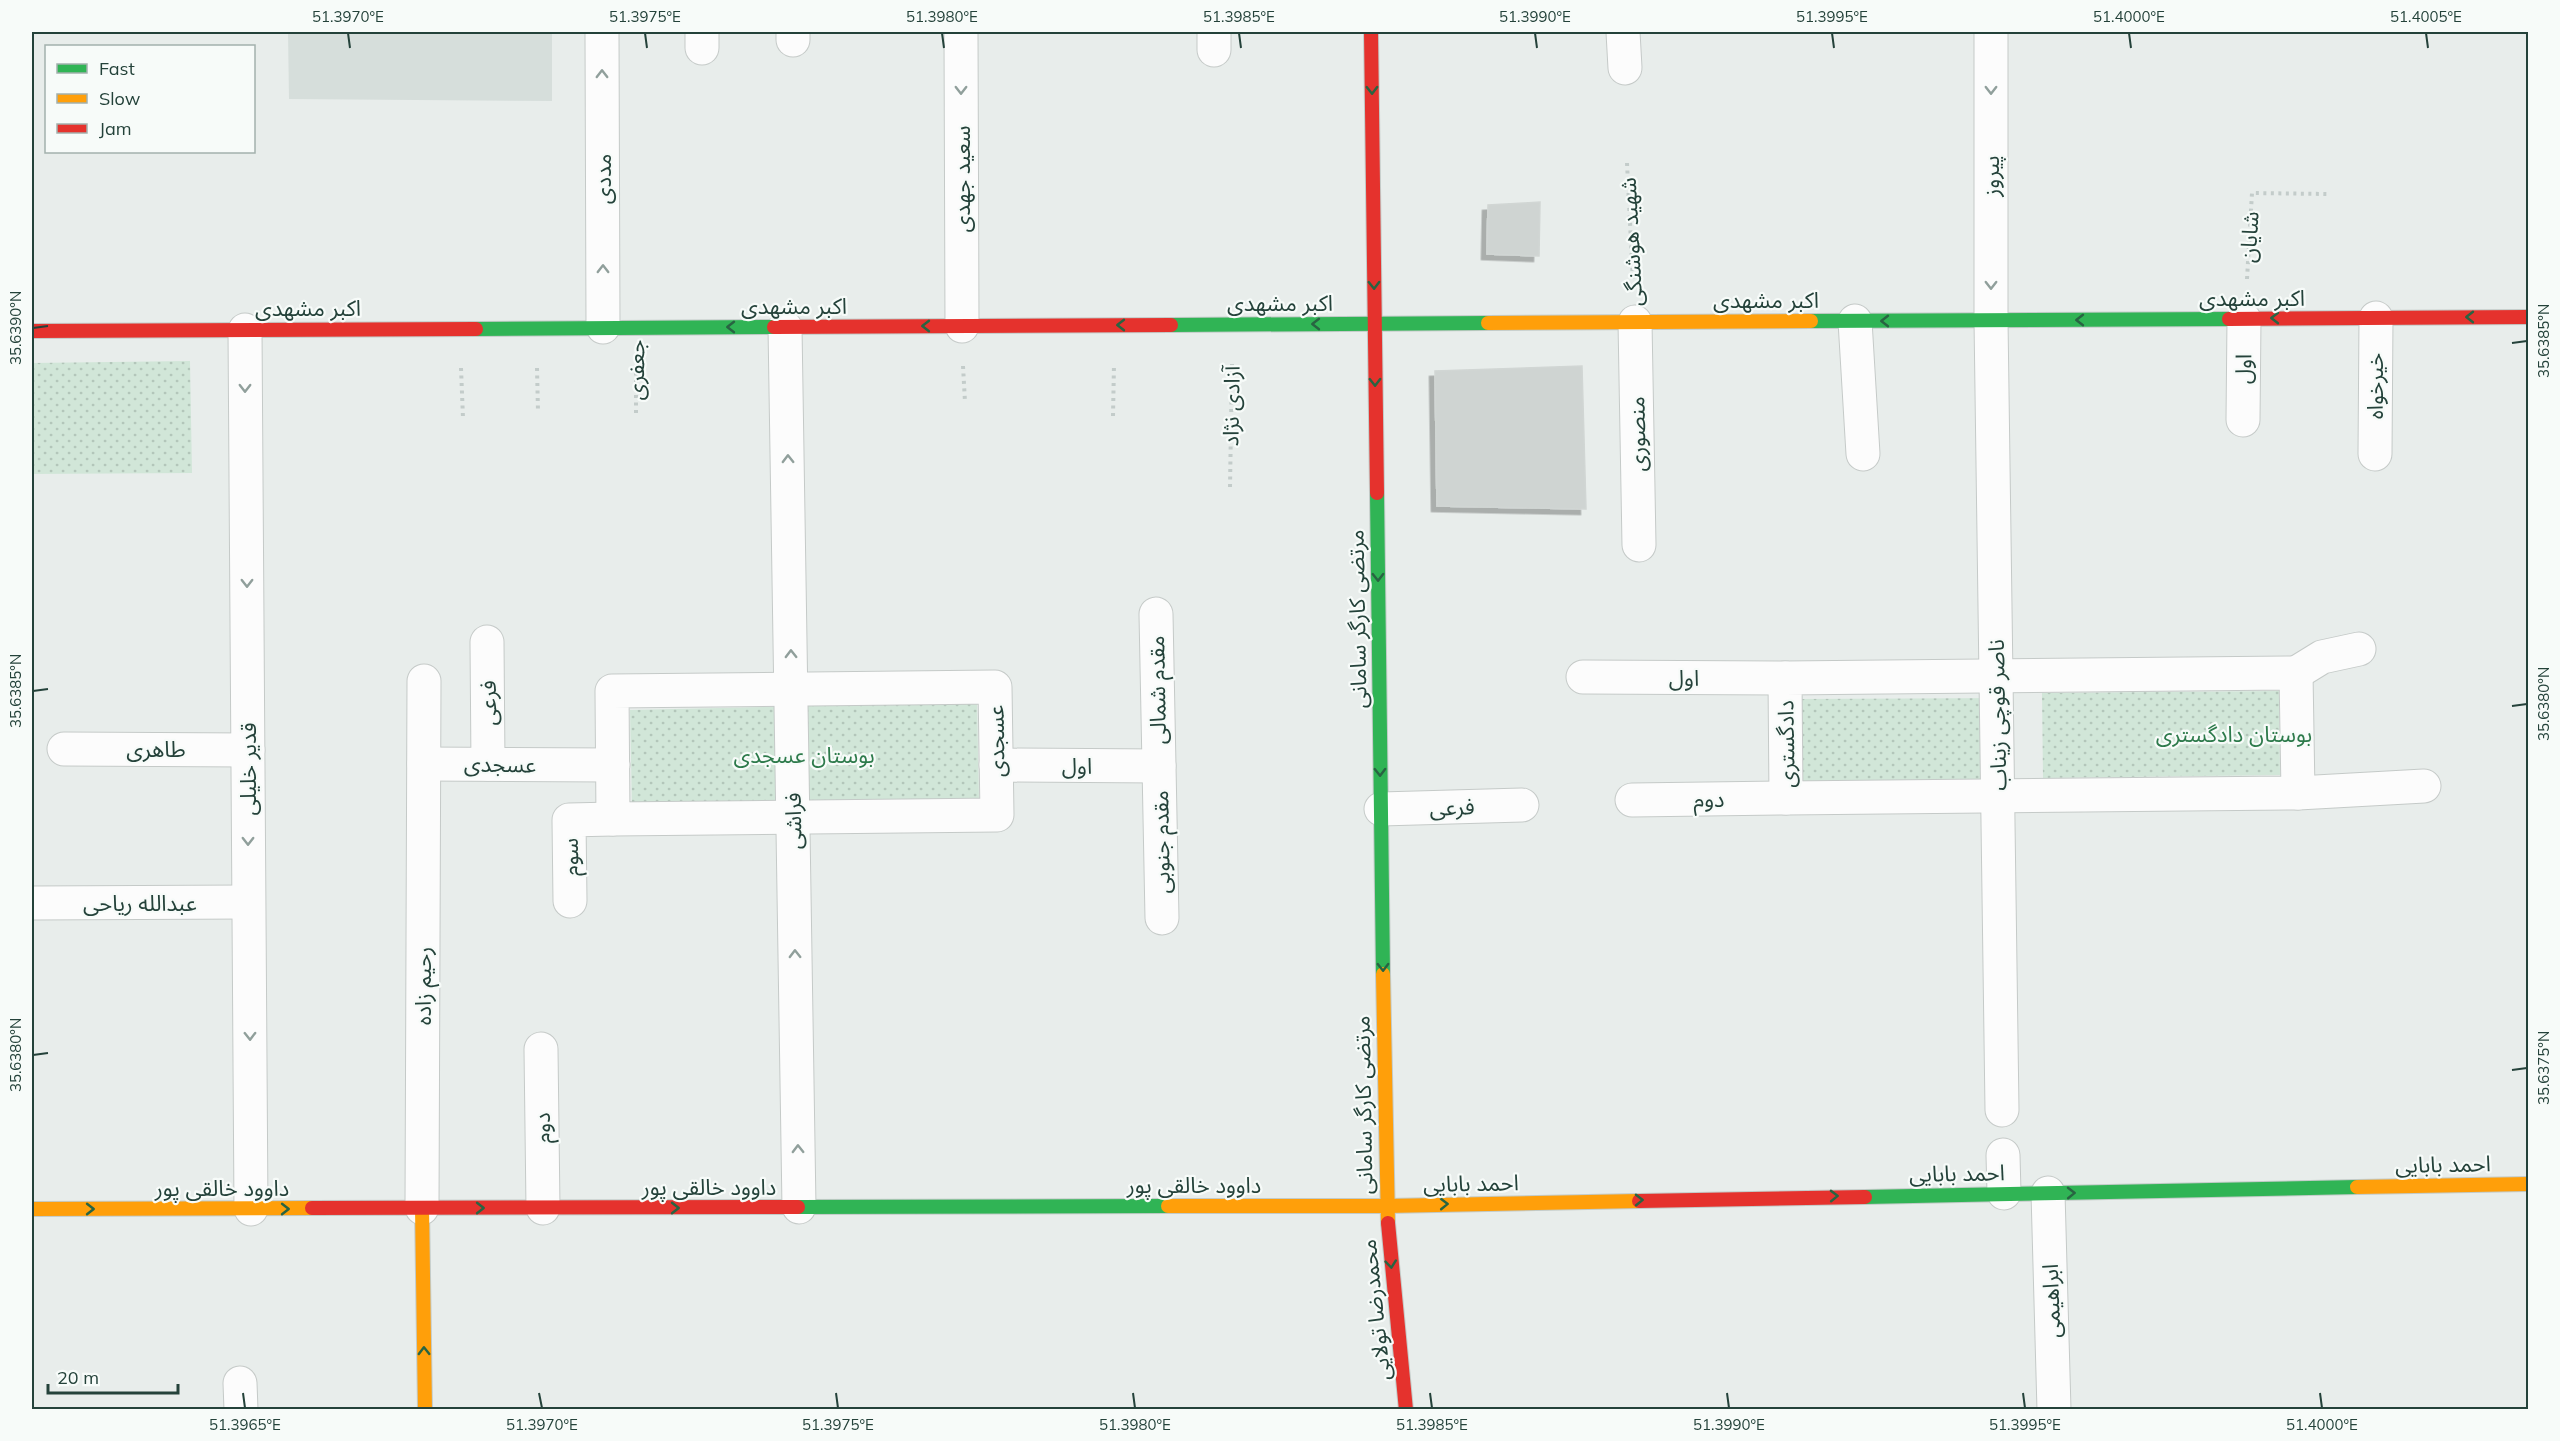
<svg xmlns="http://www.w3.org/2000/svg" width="2560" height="1441" viewBox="0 0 2560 1441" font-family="Mulish,'Noto Sans Arabic',sans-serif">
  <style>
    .built { fill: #d6dedb }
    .park { fill: url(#park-dots) }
    .building { fill: #cfd4d2; stroke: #d1d6d4; stroke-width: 1.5; filter: url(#shadow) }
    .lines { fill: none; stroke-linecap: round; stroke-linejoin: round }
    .street-casing { stroke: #c5cac8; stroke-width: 35 }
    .fast-casing { stroke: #c3cbc8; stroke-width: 16 }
    .slow-casing { stroke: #c3cbc8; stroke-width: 16 }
    .jam-casing { stroke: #c3cbc8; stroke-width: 16 }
    .path { stroke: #c3ccca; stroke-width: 4; stroke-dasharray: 3 4.5; stroke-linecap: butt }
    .street { stroke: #fcfcfc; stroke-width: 33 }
    .fast { stroke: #30b455; stroke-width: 14 }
    .slow { stroke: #ff9f0a; stroke-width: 14 }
    .jam { stroke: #e5322d; stroke-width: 14 }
    .oneway { stroke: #909f9b }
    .oneway2 { stroke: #286442 }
    .ticks { fill: none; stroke: #24423a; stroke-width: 2 }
    .labels { text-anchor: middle; stroke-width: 4.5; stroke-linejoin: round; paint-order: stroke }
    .street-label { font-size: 22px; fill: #24423a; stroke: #f7fbf9 }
    .park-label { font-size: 22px; fill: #2d7a4b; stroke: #f7fbf9 }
    .neatline { fill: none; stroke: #24423a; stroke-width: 2 }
    .ticks-label { font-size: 15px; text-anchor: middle; fill: #24423a }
  </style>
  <defs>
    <pattern id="park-dots" width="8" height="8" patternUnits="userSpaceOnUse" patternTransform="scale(1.5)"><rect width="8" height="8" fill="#d1e6d8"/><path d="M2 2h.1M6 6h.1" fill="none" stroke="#b3c6ba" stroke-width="1.8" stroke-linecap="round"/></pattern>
    <filter id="shadow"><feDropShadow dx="-5.5" dy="5.5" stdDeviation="0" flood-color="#0004"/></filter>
  </defs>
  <rect width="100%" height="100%" fill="#e8edeb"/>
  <polygon class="built" points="288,32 552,32 552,101 289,99"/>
  <g class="park">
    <polygon points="190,361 192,473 32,474 32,363"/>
    <polygon points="2279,691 2280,775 2043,778 2042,693"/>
    <polygon points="2009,698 2010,780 1803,781 1802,699"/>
    <polygon points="977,702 979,800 632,808 630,710"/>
  </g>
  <g class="building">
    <polygon points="1540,202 1539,256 1487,254 1488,205"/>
    <polygon points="1582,366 1586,509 1437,506 1435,371"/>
  </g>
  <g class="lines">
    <g class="street-casing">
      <g id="street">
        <polyline points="602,32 603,327"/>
        <polyline points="961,32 962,326"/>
        <polyline points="1214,32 1214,50"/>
        <polyline points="1623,32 1625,68"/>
        <polyline points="1991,32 1991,320 2002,1110"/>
        <polyline points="793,40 793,32"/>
        <polyline points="702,48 702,32"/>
        <polyline points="1855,321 1863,454"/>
        <polyline points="1635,322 1639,545"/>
        <polyline points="785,327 799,1207"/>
        <polyline points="245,330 251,1209"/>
        <polyline points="2243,420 2244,319"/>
        <polyline points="2375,454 2376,318"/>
        <polyline points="1156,614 1162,918"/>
        <polyline points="487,642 488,764"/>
        <polygon points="2296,673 2298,793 1786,798 1785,678"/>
        <polyline points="2296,673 2322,657 2359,649"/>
        <polyline points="1583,677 1785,678"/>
        <polygon points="995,687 997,815 613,819 612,691"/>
        <polyline points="64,749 248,750"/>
        <polyline points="424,764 613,765"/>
        <polyline points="996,765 1159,766"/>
        <polyline points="2298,793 2424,786"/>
        <polyline points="1632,800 1786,798"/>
        <polyline points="1381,809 1522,805"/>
        <polyline points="570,901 569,820 613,819"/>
        <polyline points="32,903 248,902"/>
        <polyline points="541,1049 543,1208"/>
        <polyline points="2003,1155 2004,1193"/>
        <polyline points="2048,1193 2054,1410"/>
        <polyline points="422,1208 424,681"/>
        <polyline points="240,1383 241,1410"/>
      </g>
    </g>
    <g class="fast-casing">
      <g id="fast">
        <polyline points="1811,321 2229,319"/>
        <polyline points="1171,325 1488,323"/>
        <polyline points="476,329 774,327"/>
        <polyline points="1377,493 1383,974"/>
        <polyline points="1865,1197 2357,1187"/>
        <polyline points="798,1207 1168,1206"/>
      </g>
    </g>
    <g class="slow-casing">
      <g id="slow">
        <polyline points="1488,323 1811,321"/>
        <polyline points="1383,974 1388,1223"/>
        <polyline points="2357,1187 2528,1184"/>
        <polyline points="1168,1206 1386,1206 1639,1201"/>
        <polyline points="422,1208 425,1410"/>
        <polyline points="32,1209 312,1208"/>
      </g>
    </g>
    <g class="jam-casing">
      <g id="jam">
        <polyline points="1371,32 1377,493"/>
        <polyline points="2229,319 2528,317"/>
        <polyline points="774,327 1171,325"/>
        <polyline points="32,331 476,329"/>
        <polyline points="1639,1201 1865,1197"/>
        <polyline points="312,1208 798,1207"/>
        <polyline points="1388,1223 1406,1410"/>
      </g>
    </g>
    <g class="path">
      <polyline points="1627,163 1633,282"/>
      <polyline points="2247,279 2252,193 2327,194"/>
      <polyline points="963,366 965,402"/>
      <polyline points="461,368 463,418"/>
      <polyline points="537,368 538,412"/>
      <polyline points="636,413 636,367"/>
      <polyline points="1113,416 1114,364"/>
      <polyline points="1230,487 1232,364"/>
    </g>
    <use href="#street" class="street"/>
    <use href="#fast" class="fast"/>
    <use href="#slow" class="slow"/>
    <use href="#jam" class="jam"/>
  </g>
  <defs><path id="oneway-chevron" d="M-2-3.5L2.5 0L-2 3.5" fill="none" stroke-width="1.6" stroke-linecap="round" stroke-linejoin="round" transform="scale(1.5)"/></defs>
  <g class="oneway">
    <use href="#oneway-chevron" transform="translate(602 74) rotate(-90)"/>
    <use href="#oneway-chevron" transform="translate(961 90) rotate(90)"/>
    <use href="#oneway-chevron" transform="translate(1991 90) rotate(90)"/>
    <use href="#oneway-chevron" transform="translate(603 269) rotate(-90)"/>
    <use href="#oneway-chevron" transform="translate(1991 285) rotate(90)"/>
    <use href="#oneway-chevron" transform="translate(245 388) rotate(90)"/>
    <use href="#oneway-chevron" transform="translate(788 459) rotate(-91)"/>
    <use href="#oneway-chevron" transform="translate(247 583) rotate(90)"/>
    <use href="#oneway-chevron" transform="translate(791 654) rotate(-91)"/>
    <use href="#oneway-chevron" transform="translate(248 841) rotate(90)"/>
    <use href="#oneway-chevron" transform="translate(795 954) rotate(-91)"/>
    <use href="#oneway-chevron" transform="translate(250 1036) rotate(89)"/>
    <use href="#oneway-chevron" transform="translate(798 1149) rotate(-91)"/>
  </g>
  <g class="oneway2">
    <use href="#oneway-chevron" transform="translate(1372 90) rotate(89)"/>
    <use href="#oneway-chevron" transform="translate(1374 285) rotate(89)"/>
    <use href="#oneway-chevron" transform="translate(2470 317) rotate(180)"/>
    <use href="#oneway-chevron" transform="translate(2275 318) rotate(180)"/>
    <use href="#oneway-chevron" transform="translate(2080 320) rotate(180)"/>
    <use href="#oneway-chevron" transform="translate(1885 321) rotate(180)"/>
    <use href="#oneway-chevron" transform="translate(1316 324) rotate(180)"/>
    <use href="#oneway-chevron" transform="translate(1121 325) rotate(180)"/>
    <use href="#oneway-chevron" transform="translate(926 326) rotate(180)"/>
    <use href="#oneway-chevron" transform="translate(731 327) rotate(180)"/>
    <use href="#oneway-chevron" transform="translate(1375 382) rotate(89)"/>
    <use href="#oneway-chevron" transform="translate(1378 577) rotate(89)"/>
    <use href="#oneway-chevron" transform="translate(1380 772) rotate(89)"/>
    <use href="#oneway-chevron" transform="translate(1383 967) rotate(89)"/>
    <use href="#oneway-chevron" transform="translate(2071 1193) rotate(-1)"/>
    <use href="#oneway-chevron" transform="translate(1834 1196) rotate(-1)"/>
    <use href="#oneway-chevron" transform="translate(1639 1200) rotate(-1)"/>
    <use href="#oneway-chevron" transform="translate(1444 1204) rotate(-1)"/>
    <use href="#oneway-chevron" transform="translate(480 1208)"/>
    <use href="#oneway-chevron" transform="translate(675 1208)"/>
    <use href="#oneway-chevron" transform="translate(90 1209)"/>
    <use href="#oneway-chevron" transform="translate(285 1209)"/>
    <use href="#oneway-chevron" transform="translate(1391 1264) rotate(84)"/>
    <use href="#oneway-chevron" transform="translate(424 1351) rotate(-91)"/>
  </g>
  <path class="ticks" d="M348 33 350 48M645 33 647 48M942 33 944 48M1239 33 1241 48M1535 33 1537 48M1832 33 1834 48M2129 33 2131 48M2426 33 2428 48M33 328 48 326M2512 343 2527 341M33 691 48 689M2512 706 2527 704M33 1055 48 1053M2512 1070 2527 1068M243 1393 245 1408M539 1393 542 1408M836 1393 838 1408M1133 1393 1135 1408M1430 1393 1432 1408M1727 1393 1729 1408M2023 1393 2025 1408M2320 1393 2322 1408"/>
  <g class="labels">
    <g class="street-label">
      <text transform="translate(1991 176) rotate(-90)" y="8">پیروز</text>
      <text transform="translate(603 179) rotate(-90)" y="8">مددی</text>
      <text transform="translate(962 179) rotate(-90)" y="8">سعید جهدی</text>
      <text transform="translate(2249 237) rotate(-86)" y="8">شایان</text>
      <text transform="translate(1631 242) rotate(-93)" y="8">شهید هوشنگی</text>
      <text x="2252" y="306">اکبر مشهدی</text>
      <text x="1766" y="308">اکبر مشهدی</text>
      <text x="1280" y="311">اکبر مشهدی</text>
      <text x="794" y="314">اکبر مشهدی</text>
      <text x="308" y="316">اکبر مشهدی</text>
      <text transform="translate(2243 369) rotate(-89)" y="8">اول</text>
      <text transform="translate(636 370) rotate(-89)" y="8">جعفری</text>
      <text transform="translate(2375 386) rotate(-90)" y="8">خیرخواه</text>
      <text transform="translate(1231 406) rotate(-89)" y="8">آزادی نژاد</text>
      <text transform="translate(1637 434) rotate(-91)" y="8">منصوری</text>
      <text transform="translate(1357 619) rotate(-91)" y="8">مرتضی کارگر سامانی</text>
      <text x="1684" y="686">اول</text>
      <text transform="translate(1157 690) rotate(-91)" y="8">مقدم شمالی</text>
      <text transform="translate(488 703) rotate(-91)" y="8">فرعی</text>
      <text transform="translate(1997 715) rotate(-91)" y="8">ناصر قوچی زیناب</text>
      <text transform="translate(996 741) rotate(-91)" y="8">عسجدی</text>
      <text transform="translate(1786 744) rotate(-91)" y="8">دادگستری</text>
      <text x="156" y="757">طاهری</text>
      <text transform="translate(500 764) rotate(1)" y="8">عسجدی</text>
      <text x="1077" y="774">اول</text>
      <text transform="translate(248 769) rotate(-90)" y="8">قدیر خلیلی</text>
      <text x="1709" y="807">دوم</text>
      <text transform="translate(1452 807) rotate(-2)" y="8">فرعی</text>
      <text transform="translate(793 821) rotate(-91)" y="8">فراشی</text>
      <text transform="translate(1161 842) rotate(-91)" y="8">مقدم جنوبی</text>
      <text transform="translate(570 857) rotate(-91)" y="8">سوم</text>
      <text x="140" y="911">عبدالله ریاحی</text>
      <text transform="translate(423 986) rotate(-90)" y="8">رحیم زاده</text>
      <text transform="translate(1363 1105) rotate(-91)" y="8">مرتضی کارگر سامانی</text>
      <text transform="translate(542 1128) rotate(-91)" y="8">دوم</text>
      <text transform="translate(2443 1164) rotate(-1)" y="8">احمد بابایی</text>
      <text transform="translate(1957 1173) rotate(-1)" y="8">احمد بابایی</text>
      <text transform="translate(1471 1183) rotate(-1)" y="8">احمد بابایی</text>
      <text x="1194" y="1193">داوود خالقی پور</text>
      <text x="709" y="1195">داوود خالقی پور</text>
      <text x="222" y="1196">داوود خالقی پور</text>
      <text transform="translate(2051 1301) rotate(-92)" y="8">ابراهیمی</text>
      <text transform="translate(1375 1310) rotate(-96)" y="8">محمدرضا تولایی</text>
    </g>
    <g class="park-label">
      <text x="2234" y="742">بوستان دادگستری</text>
      <text x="804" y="763">بوستان عسجدی</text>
    </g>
  </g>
  <rect width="2560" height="1441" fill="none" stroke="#f7fbf9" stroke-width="66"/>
  <rect x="45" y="45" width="210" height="108" fill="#f7fbf9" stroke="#a3b1ad" stroke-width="1.5"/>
  <rect x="57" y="64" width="30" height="9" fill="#30b455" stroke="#a3b1ad" stroke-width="1.5"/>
  <text x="99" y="75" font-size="18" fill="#24423a">Fast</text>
  <rect x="57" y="94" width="30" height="9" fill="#ff9f0a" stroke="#a3b1ad" stroke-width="1.5"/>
  <text x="99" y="105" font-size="18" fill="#24423a">Slow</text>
  <rect x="57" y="124" width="30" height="9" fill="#e5322d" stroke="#a3b1ad" stroke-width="1.5"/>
  <text x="99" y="135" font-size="18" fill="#24423a">Jam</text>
  <path d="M48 1384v9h130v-9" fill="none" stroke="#24423a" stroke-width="3"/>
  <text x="57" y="1384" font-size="18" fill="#24423a" stroke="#f7fbf9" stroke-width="4.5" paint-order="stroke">20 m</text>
  <rect x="33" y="33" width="2494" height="1375" class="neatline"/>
  <g class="ticks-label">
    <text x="348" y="22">51.3970°E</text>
    <text x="645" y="22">51.3975°E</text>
    <text x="942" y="22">51.3980°E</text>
    <text x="1239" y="22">51.3985°E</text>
    <text x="1535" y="22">51.3990°E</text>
    <text x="1832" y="22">51.3995°E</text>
    <text x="2129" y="22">51.4000°E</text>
    <text x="2426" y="22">51.4005°E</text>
    <text transform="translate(16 328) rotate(-90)" y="5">35.6390°N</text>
    <text transform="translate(2544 341) rotate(-90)" y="5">35.6385°N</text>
    <text transform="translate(16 691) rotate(-90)" y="5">35.6385°N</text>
    <text transform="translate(2544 704) rotate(-90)" y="5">35.6380°N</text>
    <text transform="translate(16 1055) rotate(-90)" y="5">35.6380°N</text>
    <text transform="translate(2544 1068) rotate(-90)" y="5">35.6375°N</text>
    <text x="245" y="1430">51.3965°E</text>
    <text x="542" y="1430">51.3970°E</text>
    <text x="838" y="1430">51.3975°E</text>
    <text x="1135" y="1430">51.3980°E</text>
    <text x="1432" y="1430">51.3985°E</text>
    <text x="1729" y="1430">51.3990°E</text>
    <text x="2025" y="1430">51.3995°E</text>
    <text x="2322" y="1430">51.4000°E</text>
  </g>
</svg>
